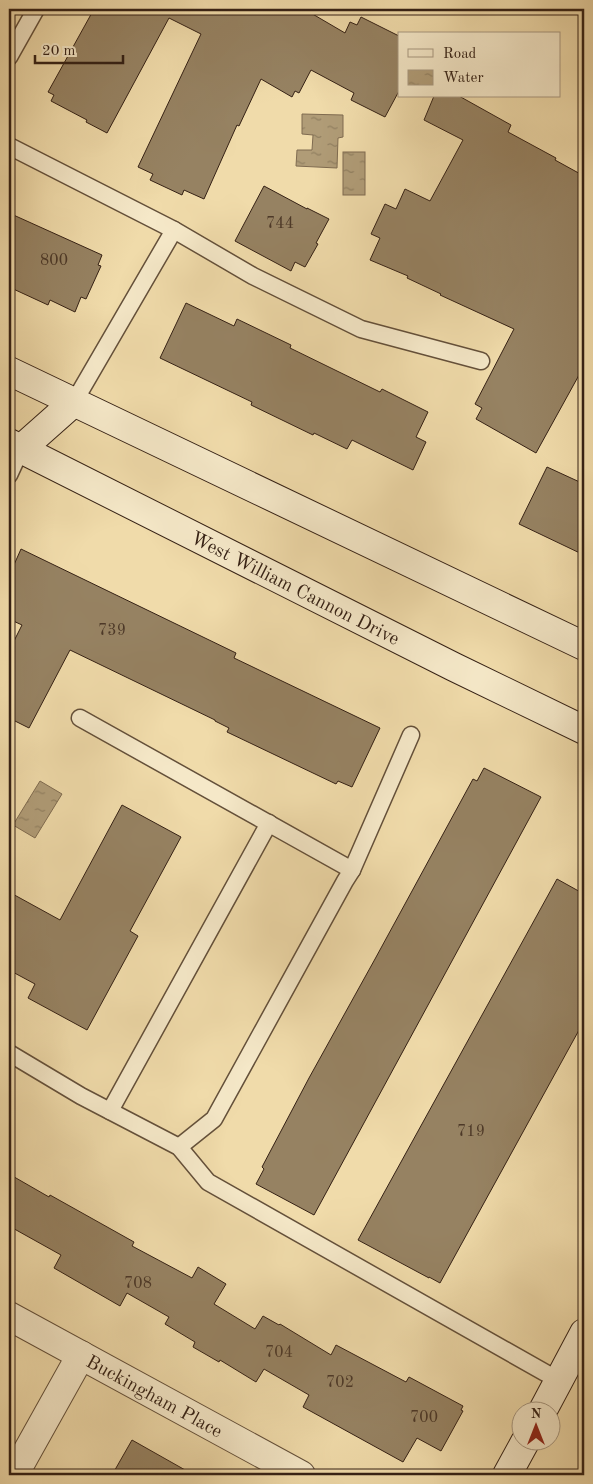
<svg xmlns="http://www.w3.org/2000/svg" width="593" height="1484" viewBox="0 0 593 1484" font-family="'Old Standard TT',serif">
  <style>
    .water { fill: url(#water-ripples); stroke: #7f6b50 }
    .building { fill: #968262; stroke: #352115 }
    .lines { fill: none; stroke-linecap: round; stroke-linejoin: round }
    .lane-casing { stroke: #64503a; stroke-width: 19 }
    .street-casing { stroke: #64503a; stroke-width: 30 }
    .secondary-casing { stroke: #352115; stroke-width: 30 }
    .lane { stroke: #f5e8c8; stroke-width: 16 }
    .street { stroke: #f5e8c8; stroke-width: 28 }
    .secondary { stroke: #f5e8c8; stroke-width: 28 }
    .labels { text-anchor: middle; stroke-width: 4; stroke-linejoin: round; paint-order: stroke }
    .number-label { font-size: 16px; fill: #4d3928 }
    .street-label { font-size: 19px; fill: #352115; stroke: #f5e8c8 }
  </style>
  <defs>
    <pattern id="water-ripples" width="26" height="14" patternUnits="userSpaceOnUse" patternTransform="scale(1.25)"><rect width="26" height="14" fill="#b09c77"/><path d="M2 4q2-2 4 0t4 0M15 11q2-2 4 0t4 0" fill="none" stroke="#907f60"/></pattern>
  </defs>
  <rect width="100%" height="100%" fill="#f0dbaa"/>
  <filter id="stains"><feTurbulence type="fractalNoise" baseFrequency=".004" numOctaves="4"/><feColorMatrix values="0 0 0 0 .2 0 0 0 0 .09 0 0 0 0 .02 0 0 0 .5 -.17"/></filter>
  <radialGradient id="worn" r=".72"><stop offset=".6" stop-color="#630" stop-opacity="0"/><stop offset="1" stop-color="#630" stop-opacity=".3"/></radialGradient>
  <g class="water">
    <polygon points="302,114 343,115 343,137 338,138 337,168 296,166 297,150 312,150 313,135 302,134"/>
    <rect x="343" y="152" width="22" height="43"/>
    <polygon points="40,781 62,794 35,838 13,825"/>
  </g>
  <g class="building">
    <polygon points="94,9 304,9 345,33 350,22 357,25 361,17 399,36 399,91 385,117 351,100 354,93 311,70 299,93 295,91 292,97 261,79 239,126 237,125 204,199 184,190 182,195 150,180 153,174 138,167 201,34 169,18 107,133 86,122 87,120 51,101 54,95 48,92"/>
    <polygon points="434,96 459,96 511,125 508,132 556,158 555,160 584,176 584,366 536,453 476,419 482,408 475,404 514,329 440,295 441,294 407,278 408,276 370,260 380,238 371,234 385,204 396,209 405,189 430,201 463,140 424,120"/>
    <polygon points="264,186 307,209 307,208 329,219 316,243 318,244 305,267 295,262 291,271 235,241"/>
    <polygon points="9,213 102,255 98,265 101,266 86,299 81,297 75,312 50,300 48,305 9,287"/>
    <polygon points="186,303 234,326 237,319 291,345 290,348 380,392 382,389 428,412 416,437 426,442 413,470 352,440 347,449 314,433 313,435 251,405 252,402 160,358"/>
    <polygon points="547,467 584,484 584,555 519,524"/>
    <polygon points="21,549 236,653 234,658 380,728 352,787 338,781 336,784 227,732 229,728 215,721 215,720 70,650 29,728 9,718 9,651 22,625 9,619 9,576"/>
    <polygon points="484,768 541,797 314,1215 256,1184 264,1169 262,1167 309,1078 375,959 473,779 477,781"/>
    <polygon points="122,805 181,837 130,931 138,936 87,1030 28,998 35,984 9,970 9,892 60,920"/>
    <polygon points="557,879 584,894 584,1021 440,1283 429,1277 429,1278 358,1240"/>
    <polygon points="9,1174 49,1197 50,1195 134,1242 132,1246 192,1278 198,1267 226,1284 214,1304 255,1329 263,1316 279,1325 280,1324 331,1355 336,1345 406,1382 409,1377 463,1406 461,1410 463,1411 441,1451 417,1438 403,1462 303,1407 309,1395 264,1369 256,1382 220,1360 219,1362 193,1347 195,1342 165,1324 169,1317 127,1293 120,1306 54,1268 61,1255 9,1226"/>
    <polygon points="132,1440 194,1475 112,1475"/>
  </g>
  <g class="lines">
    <g class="lane-casing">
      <g id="lane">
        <polyline points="9,57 36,9"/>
        <polyline points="9,146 174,230 74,402"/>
        <polyline points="174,230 253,276 361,329 481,361"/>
        <polyline points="9,475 21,449"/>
        <polyline points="80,718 352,870"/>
        <polyline points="9,1053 81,1096 179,1147 208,1182 558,1380"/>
        <polyline points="110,1111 269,823"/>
        <polyline points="179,1147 214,1119 345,881 352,870 411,735"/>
      </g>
    </g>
    <g class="street-casing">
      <g id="street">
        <path id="s1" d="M9 1316 301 1475"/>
        <polyline points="14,1475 81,1355"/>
      </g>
    </g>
    <g class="secondary-casing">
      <g id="secondary">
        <polyline points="9,371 584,646"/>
        <path id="s2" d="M9 443 454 667 584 730"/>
        <polyline points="21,449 74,402"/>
        <polyline points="542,1412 584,1333"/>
        <polyline points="507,1475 525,1442"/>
      </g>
    </g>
    <use href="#lane" class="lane"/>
    <use href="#street" class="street"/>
    <use href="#secondary" class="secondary"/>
  </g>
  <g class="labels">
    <g class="number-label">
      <text x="280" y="228">744</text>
      <text x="54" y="265">800</text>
      <text x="112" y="635">739</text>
      <text x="471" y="1136">719</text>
      <text x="138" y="1288">708</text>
      <text x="279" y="1357">704</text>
      <text x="340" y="1387">702</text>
      <text x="424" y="1422">700</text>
    </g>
    <g class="street-label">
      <text dy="7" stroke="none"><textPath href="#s2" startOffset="321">West William Cannon Drive</textPath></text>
      <text dy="7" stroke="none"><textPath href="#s1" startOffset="166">Buckingham Place</textPath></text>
    </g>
  </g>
  <rect width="593" height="1484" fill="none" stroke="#f0dbaa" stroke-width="30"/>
  <rect x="10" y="10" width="573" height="1464" fill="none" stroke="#352115" stroke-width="2.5"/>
  <rect x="15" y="15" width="563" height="1454" fill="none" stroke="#352115"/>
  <rect x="398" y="32" width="162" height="65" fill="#f5e8c8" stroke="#a89880"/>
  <rect x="408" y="49" width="25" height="8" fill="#f5e8c8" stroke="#a89880"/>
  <text x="443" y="58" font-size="15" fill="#352115">Road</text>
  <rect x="408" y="70" width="25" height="15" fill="url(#water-ripples)" stroke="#a89880"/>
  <text x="443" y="82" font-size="15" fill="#352115">Water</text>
  <g transform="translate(536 1426)"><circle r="24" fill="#f5e8c8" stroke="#a89880"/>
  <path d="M0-4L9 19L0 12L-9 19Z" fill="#8f2418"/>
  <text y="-8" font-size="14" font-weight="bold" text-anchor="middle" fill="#352115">N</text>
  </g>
  <path d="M35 55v8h88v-8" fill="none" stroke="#352115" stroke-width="2.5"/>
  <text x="42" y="55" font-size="15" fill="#352115" stroke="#f5e8c8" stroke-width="4" paint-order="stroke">20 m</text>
  <rect width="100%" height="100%" filter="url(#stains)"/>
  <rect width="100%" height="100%" fill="url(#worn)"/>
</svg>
